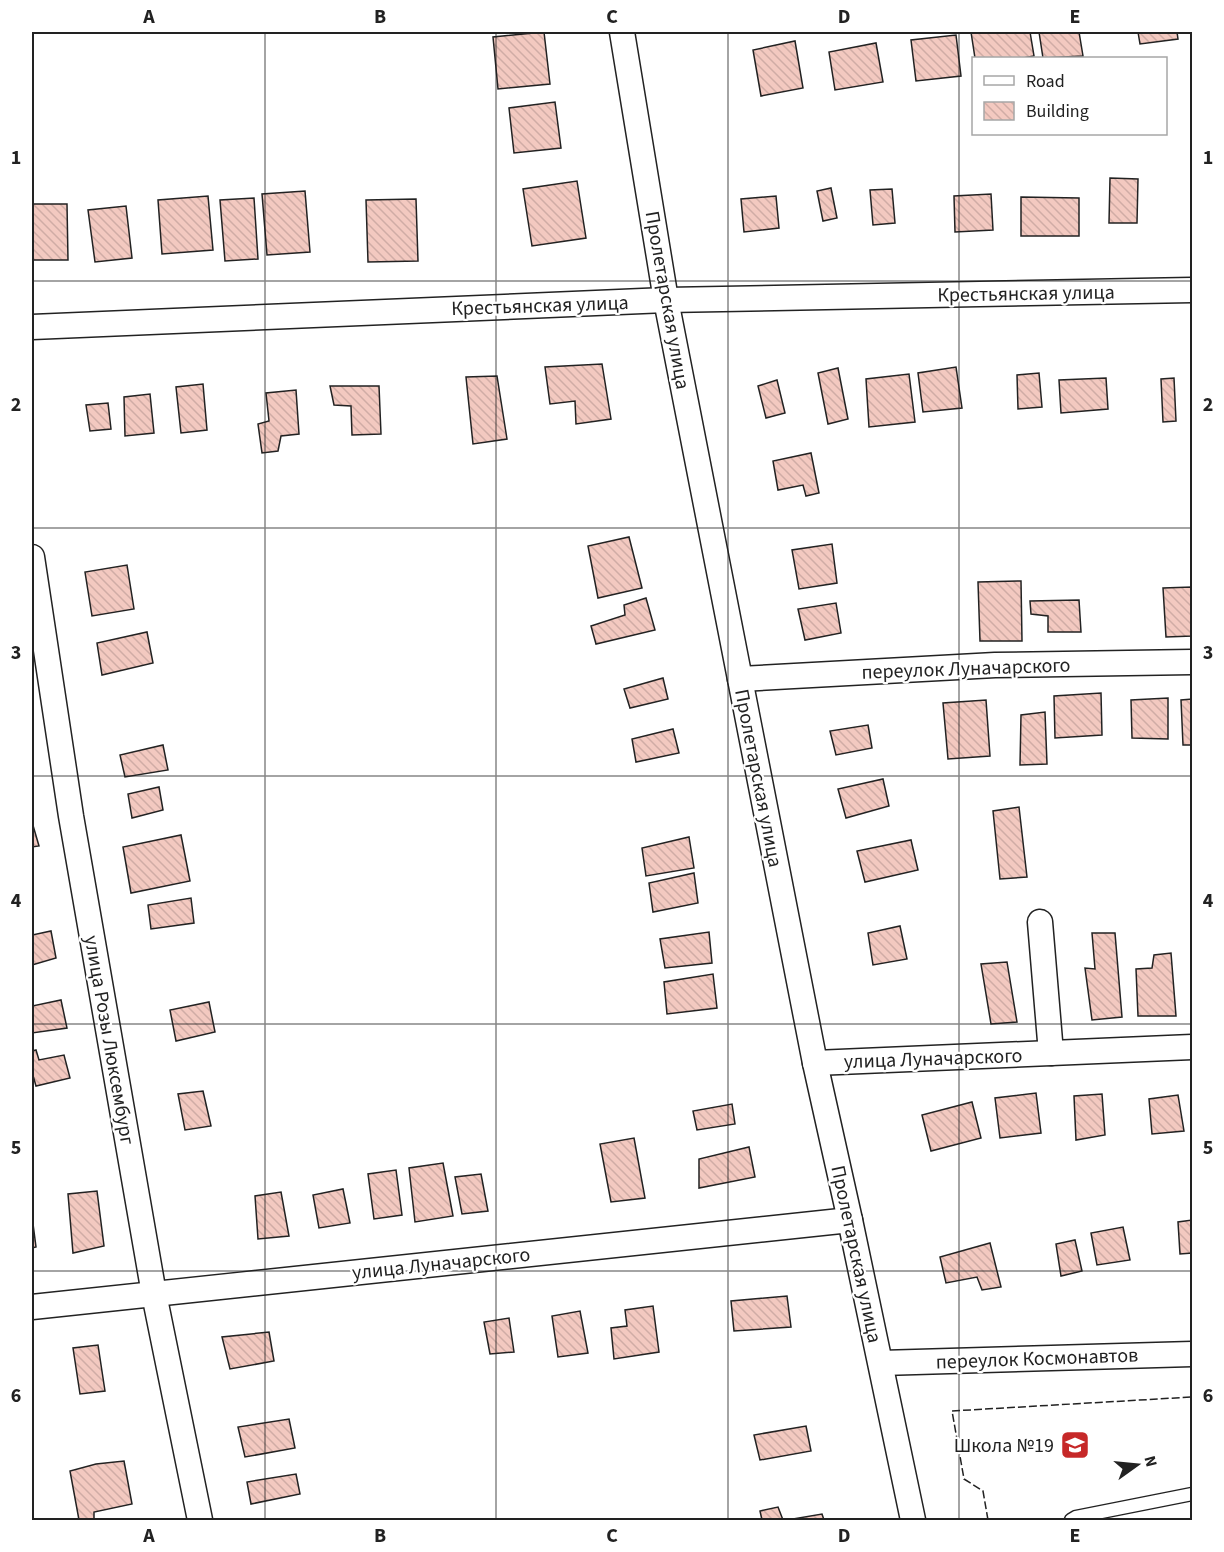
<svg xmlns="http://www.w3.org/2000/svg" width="1224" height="1552" viewBox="0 0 1224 1552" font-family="'Source Sans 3',sans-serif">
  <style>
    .building { fill: url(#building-back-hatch); stroke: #222; stroke-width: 1.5 }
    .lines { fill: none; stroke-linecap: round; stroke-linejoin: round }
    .lane-casing { stroke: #222; stroke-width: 15 }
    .street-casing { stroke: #222; stroke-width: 27 }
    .lane { stroke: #fff; stroke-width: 12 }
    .street { stroke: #fff; stroke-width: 24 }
    .fence { stroke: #222; stroke-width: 1.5; stroke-dasharray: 8 3; stroke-linecap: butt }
    .grid { fill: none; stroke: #222; stroke-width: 1.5; stroke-opacity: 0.55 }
    .labels { text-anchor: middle; stroke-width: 4.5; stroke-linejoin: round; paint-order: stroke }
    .street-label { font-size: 20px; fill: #222; stroke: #fff }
    .poi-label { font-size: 20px; fill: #222; stroke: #fff; text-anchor: end }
    .neatline { fill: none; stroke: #222; stroke-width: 2 }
    .grid-label { font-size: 20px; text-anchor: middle; font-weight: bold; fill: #222 }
  </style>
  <defs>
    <pattern id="building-back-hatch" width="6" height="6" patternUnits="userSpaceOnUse" patternTransform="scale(1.5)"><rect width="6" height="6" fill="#f3c9c0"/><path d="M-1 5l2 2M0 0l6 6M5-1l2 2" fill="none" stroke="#d0aca5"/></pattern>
  </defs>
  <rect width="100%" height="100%" fill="#fff"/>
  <g class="building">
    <polygon points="544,32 550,84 498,89 493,37"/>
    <polygon points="971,32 1030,32 1034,56 1023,58 975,58"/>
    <polygon points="1039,32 1079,32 1083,56 1043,58"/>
    <polygon points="1138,32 1177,32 1178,39 1140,44"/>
    <polygon points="956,35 961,76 916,81 911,40"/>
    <polygon points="795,41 803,88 761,96 753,50"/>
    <polygon points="876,43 883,82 835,90 829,52"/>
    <polygon points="555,102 561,148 514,153 509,108"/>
    <polygon points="1110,178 1138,179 1137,223 1109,223"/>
    <polygon points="577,181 586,238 532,246 523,189"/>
    <polygon points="831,188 837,218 823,221 817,191"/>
    <polygon points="892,189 895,223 873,225 870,190"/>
    <polygon points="305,191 310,252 267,255 262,194"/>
    <polygon points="991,194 993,230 955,232 954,196"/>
    <polygon points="208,196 213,250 162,254 158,200"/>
    <polygon points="776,196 779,228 744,232 741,199"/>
    <polygon points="1021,197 1079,198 1079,236 1021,236"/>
    <polygon points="254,198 258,259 225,261 220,200"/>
    <polygon points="416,199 418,261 368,262 366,200"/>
    <polygon points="32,204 67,204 68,260 32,260"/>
    <polygon points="126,206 132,258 95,262 88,210"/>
    <polygon points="602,364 611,419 576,424 575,401 550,404 545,367"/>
    <polygon points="956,367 962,408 923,412 918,373"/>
    <polygon points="838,368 848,419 828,424 818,373"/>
    <polygon points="1039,373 1042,407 1018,409 1017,375"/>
    <polygon points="909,374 915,422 869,427 866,379"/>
    <polygon points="497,376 507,439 473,444 466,377"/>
    <polygon points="1106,378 1108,409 1061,413 1059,380"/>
    <polygon points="1174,378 1176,421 1163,422 1161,379"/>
    <polygon points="777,380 785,413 766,418 758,386"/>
    <polygon points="203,384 207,430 181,433 176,387"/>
    <polygon points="330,386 379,386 381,434 352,435 351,406 334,405"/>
    <polygon points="296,390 299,434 281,436 278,451 262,453 258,424 269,421 266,393"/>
    <polygon points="150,394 154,433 125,436 124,397"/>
    <polygon points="108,403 111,429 90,431 86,405"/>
    <polygon points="811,453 819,493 806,496 803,485 778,490 773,461"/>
    <polygon points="629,537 642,588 598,598 588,546"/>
    <polygon points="832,544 837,583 799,589 792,550"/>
    <polygon points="127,565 134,609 92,616 85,572"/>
    <polygon points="1021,581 1022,641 980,641 978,582"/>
    <polygon points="1192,587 1192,636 1166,637 1163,588"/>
    <polygon points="646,598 655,630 596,644 591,626 625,615 624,605"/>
    <polygon points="1079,600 1081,632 1048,632 1048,616 1031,614 1030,601"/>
    <polygon points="836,603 841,633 805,640 798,609"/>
    <polygon points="147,632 153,663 102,675 97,643"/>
    <polygon points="663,678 668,699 630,708 624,689"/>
    <polygon points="1101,693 1102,735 1055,738 1054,696"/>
    <polygon points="1168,698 1168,739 1132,738 1131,700"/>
    <polygon points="1192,699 1192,745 1183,745 1181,700"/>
    <polygon points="986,700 990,756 948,759 943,703"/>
    <polygon points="1045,712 1047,764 1020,765 1021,715"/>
    <polygon points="868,725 872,748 836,755 830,731"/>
    <polygon points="673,729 679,753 636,762 632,739"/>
    <polygon points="163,745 168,770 125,777 120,755"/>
    <polygon points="883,779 889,806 846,818 838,789"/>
    <polygon points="159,787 163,810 132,818 128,794"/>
    <polygon points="1019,807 1027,877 1000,879 993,811"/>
    <polygon points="32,822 39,846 32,847"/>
    <polygon points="181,835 190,881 131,893 123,847"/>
    <polygon points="689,837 694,868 646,876 642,848"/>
    <polygon points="911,840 918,870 865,882 857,851"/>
    <polygon points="694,873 698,903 653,912 649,883"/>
    <polygon points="191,898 194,923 151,929 148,905"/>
    <polygon points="900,926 907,959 873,965 868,933"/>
    <polygon points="51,931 56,958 32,965 32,935"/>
    <polygon points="709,932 712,963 665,968 660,939"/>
    <polygon points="1092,933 1115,933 1122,1017 1092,1020 1085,968 1095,969"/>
    <polygon points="1171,953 1176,1016 1138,1016 1136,969 1152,968 1154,955"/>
    <polygon points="1007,962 1017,1022 991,1024 981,964"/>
    <polygon points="713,974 717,1008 667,1014 664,982"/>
    <polygon points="61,1000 67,1028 32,1033 32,1006"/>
    <polygon points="209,1002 215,1032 176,1041 170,1010"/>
    <polygon points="36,1050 39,1060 64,1055 70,1078 36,1086 32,1072 32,1051"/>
    <polygon points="203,1091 211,1126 185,1130 178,1094"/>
    <polygon points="1036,1093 1041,1133 1000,1138 995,1098"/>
    <polygon points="1102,1094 1105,1135 1076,1140 1074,1096"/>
    <polygon points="1178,1095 1184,1131 1152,1134 1149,1099"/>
    <polygon points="972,1102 981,1138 931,1151 922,1115"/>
    <polygon points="732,1104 735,1124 697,1130 693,1111"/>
    <polygon points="634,1138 645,1198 611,1202 600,1144"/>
    <polygon points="749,1147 755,1177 699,1188 699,1159"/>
    <polygon points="443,1163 453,1216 415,1222 409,1168"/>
    <polygon points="396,1170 402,1215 374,1219 368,1174"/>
    <polygon points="481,1174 488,1211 462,1214 455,1177"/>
    <polygon points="343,1189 350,1223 319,1228 313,1195"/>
    <polygon points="97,1191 104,1246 73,1253 68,1194"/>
    <polygon points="281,1192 289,1236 258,1239 255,1196"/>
    <polygon points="32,1216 36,1247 32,1248"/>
    <polygon points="1192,1220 1192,1253 1180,1254 1178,1222"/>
    <polygon points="1123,1227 1130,1260 1097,1265 1091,1233"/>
    <polygon points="1075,1240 1082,1271 1061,1276 1056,1244"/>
    <polygon points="990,1243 1001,1287 982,1290 977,1277 946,1283 940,1257"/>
    <polygon points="787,1296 791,1327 734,1331 731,1301"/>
    <polygon points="653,1306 659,1352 614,1359 611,1328 627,1326 625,1310"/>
    <polygon points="580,1311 588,1353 558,1357 552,1316"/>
    <polygon points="509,1318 514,1352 490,1354 484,1322"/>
    <polygon points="269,1332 274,1361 230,1369 222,1337"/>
    <polygon points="98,1345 105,1391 80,1394 73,1348"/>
    <polygon points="289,1419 295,1448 245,1457 238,1427"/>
    <polygon points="806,1426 811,1451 760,1460 754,1435"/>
    <polygon points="124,1461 132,1504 94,1512 94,1520 79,1520 70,1471 96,1464"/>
    <polygon points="296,1474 300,1494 251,1504 247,1482"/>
    <polygon points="778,1507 783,1520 762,1520 760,1511"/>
    <polygon points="822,1514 824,1520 787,1520"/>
  </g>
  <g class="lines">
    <g class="lane-casing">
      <polyline id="lane" points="1071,1520 1076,1517 1192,1494"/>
    </g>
    <g class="street-casing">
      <g id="street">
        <polyline points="622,32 666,300 815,1063 850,1220 913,1520"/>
        <polyline points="32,327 666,300 1192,290"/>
        <polyline points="32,557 71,816 154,1294 200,1520"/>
        <polyline points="740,679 995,665 1192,662"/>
        <polyline points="1040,922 1051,1053"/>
        <polyline points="815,1063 1192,1047"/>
        <polyline points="32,1307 850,1220"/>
        <polyline points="881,1363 1192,1354"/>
      </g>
    </g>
    <use href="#lane" class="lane"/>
    <use href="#street" class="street"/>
    <polyline class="fence" points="988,1520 983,1491 964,1479 952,1411 1192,1397"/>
  </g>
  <path class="grid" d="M265 32V1520M496 32V1520M728 32V1520M959 32V1520M32 281H1192M32 528H1192M32 776H1192M32 1024H1192M32 1271H1192"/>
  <defs>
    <g id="school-square" transform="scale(1.5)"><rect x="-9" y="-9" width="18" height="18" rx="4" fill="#c62828" stroke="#fff"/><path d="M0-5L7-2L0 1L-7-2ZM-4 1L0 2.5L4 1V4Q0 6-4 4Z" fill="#fff"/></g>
  </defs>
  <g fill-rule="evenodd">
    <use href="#school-square" x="1075" y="1445"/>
  </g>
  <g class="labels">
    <g class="street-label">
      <text transform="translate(1026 293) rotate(-1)" y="7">Крестьянская улица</text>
      <text transform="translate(668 300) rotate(80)" y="7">Пролетарская улица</text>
      <text transform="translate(540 305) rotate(-2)" y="7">Крестьянская улица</text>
      <text transform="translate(966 668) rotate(-2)" y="7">переулок Луначарского</text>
      <text transform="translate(759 778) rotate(79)" y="7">Пролетарская улица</text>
      <text transform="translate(110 1040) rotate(80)" y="7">улица Розы Люксембург</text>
      <text transform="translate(933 1058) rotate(-2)" y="7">улица Луначарского</text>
      <text transform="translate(857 1254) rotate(78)" y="7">Пролетарская улица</text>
      <text transform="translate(441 1263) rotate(-6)" y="7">улица Луначарского</text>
      <text transform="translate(1037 1358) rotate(-2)" y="7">переулок Космонавтов</text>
    </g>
    <g class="poi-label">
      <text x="1054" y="1452">Школа №19</text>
    </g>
  </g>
  <rect width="1224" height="1552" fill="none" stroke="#ffffff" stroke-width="66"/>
  <rect x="972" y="57" width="195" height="78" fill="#ffffff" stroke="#a7a7a7" stroke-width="1.5"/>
  <rect x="984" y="76" width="30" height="9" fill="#ffffff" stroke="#a7a7a7" stroke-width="1.5"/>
  <text x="1026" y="87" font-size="18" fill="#222222">Road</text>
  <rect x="984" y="102" width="30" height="18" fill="url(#building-back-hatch)" stroke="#a7a7a7" stroke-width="1.5"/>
  <text x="1026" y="117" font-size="18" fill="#222222">Building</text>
  <g transform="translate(1137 1465) rotate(75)" stroke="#ffffff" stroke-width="4.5" paint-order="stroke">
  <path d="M0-4.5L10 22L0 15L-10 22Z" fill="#222222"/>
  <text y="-9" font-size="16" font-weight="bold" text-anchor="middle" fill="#222222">N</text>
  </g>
  <rect x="33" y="33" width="1158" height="1486" class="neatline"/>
  <g class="grid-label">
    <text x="149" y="23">A</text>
    <text x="380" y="23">B</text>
    <text x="612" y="23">C</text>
    <text x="844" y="23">D</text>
    <text x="1075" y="23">E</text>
    <text x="16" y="164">1</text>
    <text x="1208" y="164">1</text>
    <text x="16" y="411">2</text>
    <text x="1208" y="411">2</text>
    <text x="16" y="659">3</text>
    <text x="1208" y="659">3</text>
    <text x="16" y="907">4</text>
    <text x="1208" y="907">4</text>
    <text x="16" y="1154">5</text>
    <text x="1208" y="1154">5</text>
    <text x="16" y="1402">6</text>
    <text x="1208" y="1402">6</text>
    <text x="149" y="1542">A</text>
    <text x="380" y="1542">B</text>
    <text x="612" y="1542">C</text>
    <text x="844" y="1542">D</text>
    <text x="1075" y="1542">E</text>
  </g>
</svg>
